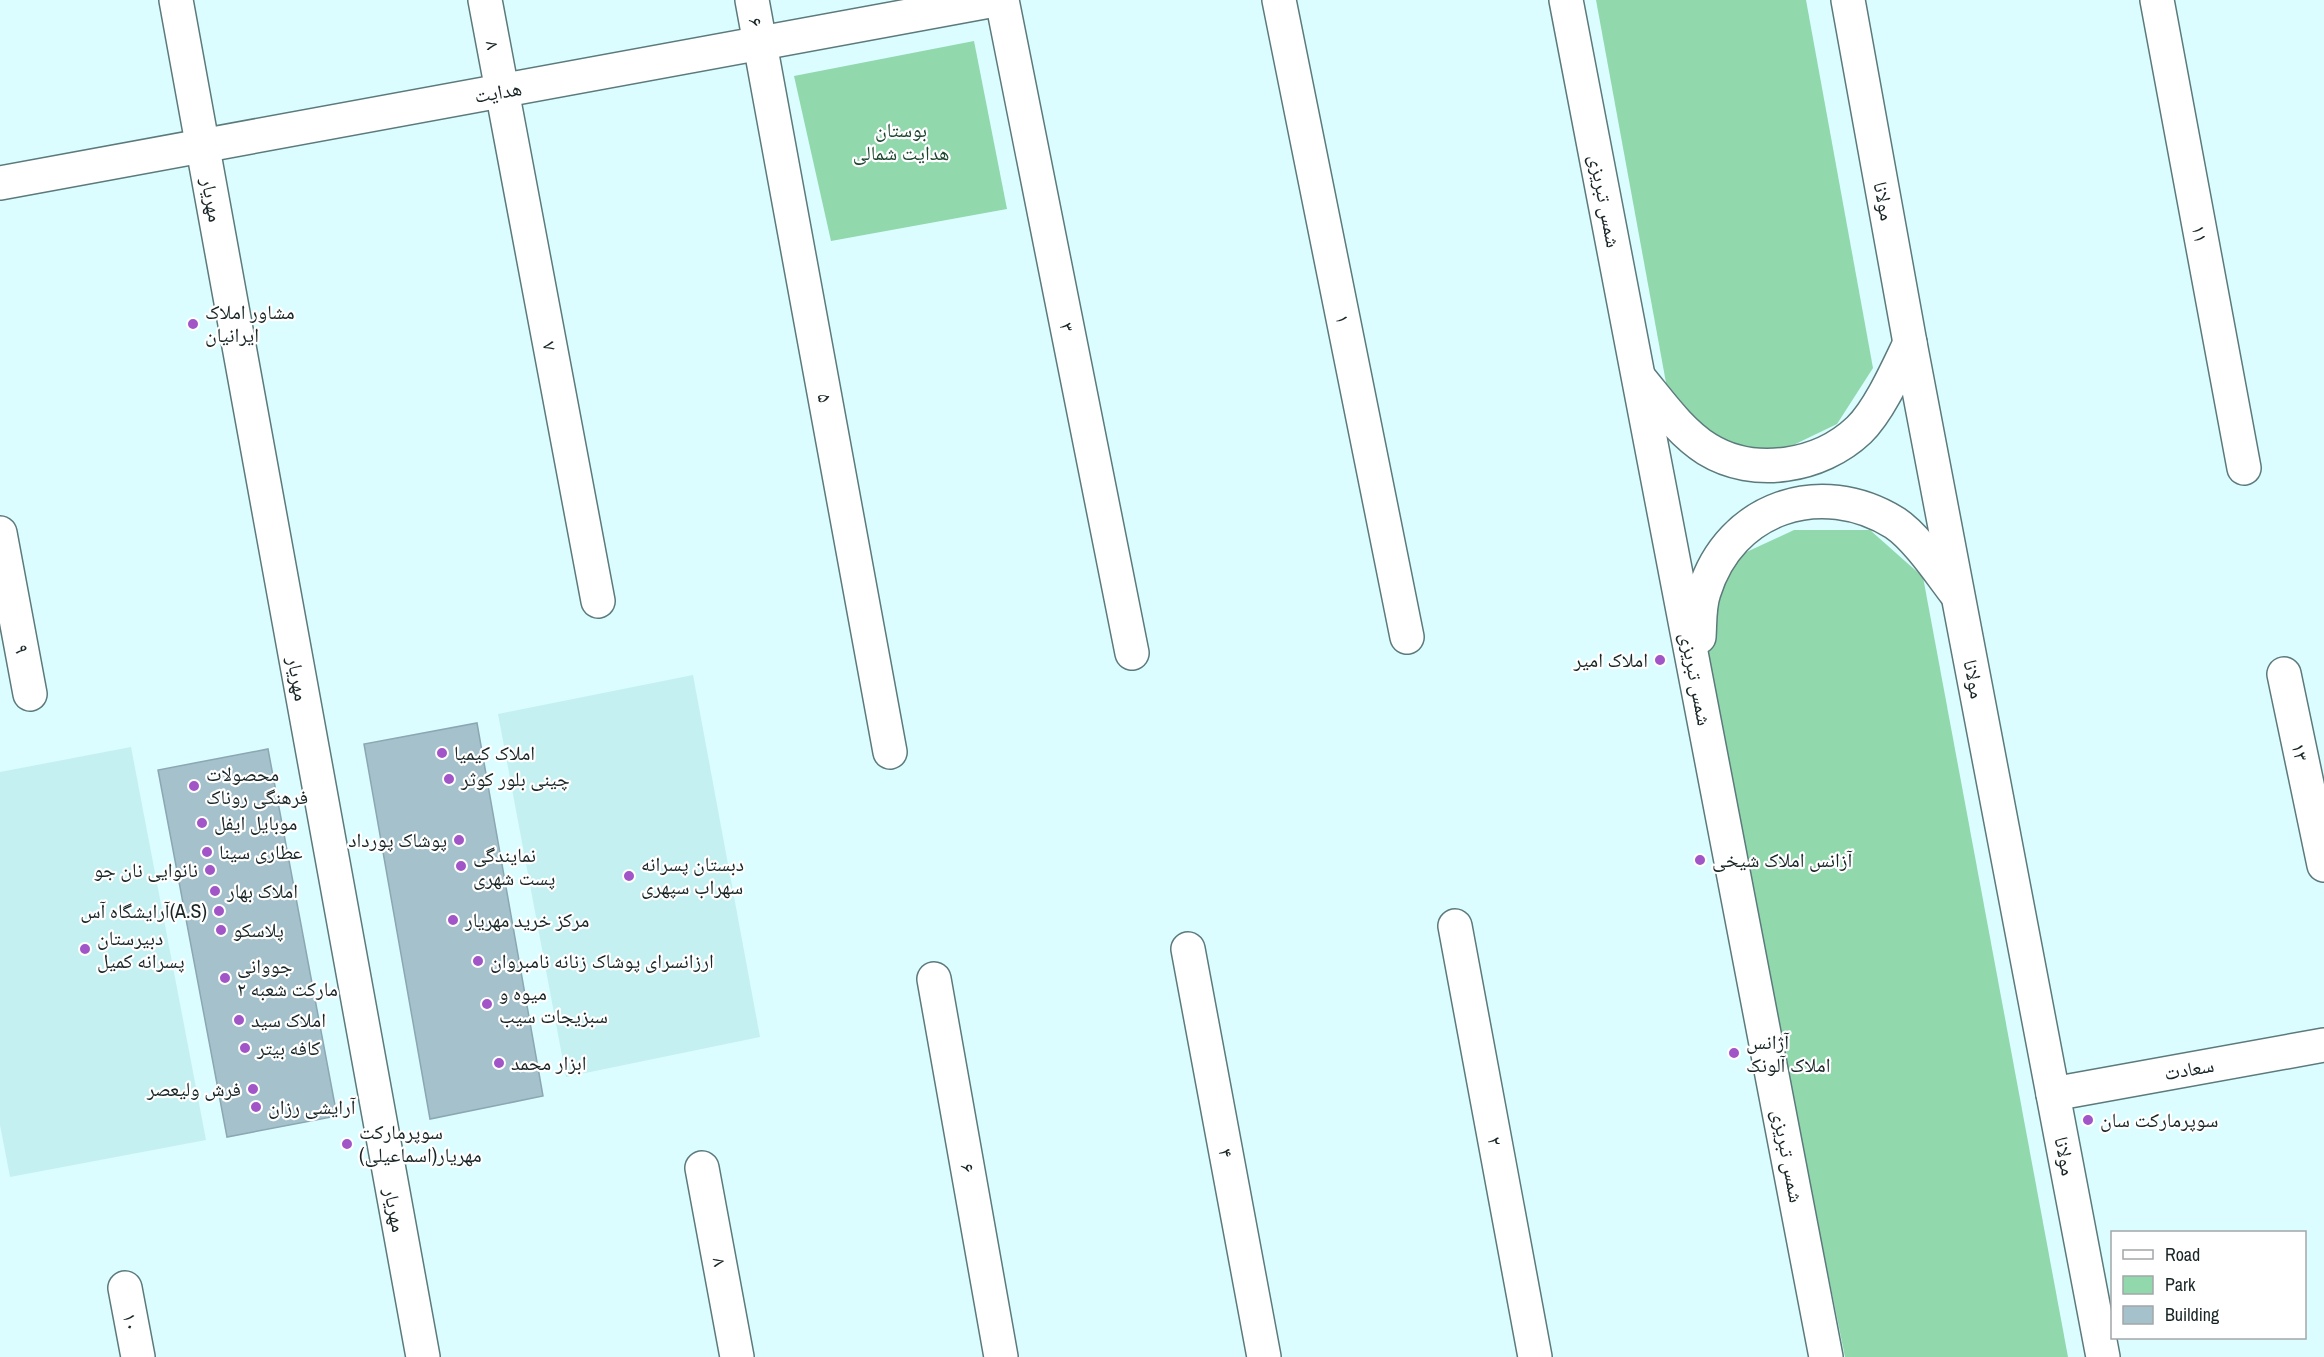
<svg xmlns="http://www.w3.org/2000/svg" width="2324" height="1357" viewBox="0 0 2324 1357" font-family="'Archivo Narrow','Noto Naskh Arabic',sans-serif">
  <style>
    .built { fill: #c4f0f2 }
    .green { fill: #91d8ac }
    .building { fill: #a4c1cc; stroke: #8ba7b2; stroke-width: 1.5 }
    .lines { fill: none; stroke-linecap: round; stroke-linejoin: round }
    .street-casing { stroke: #5c7a7c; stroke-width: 36 }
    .secondary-casing { stroke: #5c7a7c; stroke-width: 36 }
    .street { stroke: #fff; stroke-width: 33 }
    .secondary { stroke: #fff; stroke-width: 33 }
    .poi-dot { fill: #a155c7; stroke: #fff; stroke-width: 2 }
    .labels { text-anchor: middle; stroke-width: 4.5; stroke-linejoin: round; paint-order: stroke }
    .street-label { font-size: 20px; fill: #182425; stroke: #fff }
    .park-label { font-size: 20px; fill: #1d462f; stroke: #fff }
    .poi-label { font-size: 20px; fill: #182425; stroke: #fff; text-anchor: start }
  </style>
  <rect width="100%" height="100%" fill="#dbfdff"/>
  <g class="built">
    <polygon points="693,675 760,1037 566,1077 498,714"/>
    <polygon points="131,747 206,1140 10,1177 0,1125 0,772"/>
  </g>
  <g class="green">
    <polygon points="1596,0 1806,0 1873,368 1837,424 1783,450 1716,445 1671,410"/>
    <polygon points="974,41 1007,209 831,241 794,76"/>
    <polygon points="1794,530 1870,530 1923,577 2068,1357 1845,1357 1707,678 1711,618 1727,561"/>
  </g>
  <g class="building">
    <polygon points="477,723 543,1096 430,1119 364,744"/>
    <polygon points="268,749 337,1116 227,1137 158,770"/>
  </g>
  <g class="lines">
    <g class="street-casing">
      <g id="street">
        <polyline points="485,0 598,601"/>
        <polyline points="752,0 890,752"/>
        <polyline points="1002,0 1132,653"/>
        <polyline points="1279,0 1407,637"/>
        <polyline points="2157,0 2244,468"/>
        <polyline points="0,533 30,694"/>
        <polyline points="2284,674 2324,865"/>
        <polyline points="1455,926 1535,1357"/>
        <polyline points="1188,949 1264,1357"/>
        <polyline points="934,979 1001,1357"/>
        <polyline points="702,1168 737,1357"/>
        <polyline points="125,1288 138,1357"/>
      </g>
    </g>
    <g class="secondary-casing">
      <g id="secondary">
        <polyline points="176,0 423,1357"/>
        <polyline points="1566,0 1826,1357"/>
        <polyline points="1848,0 1910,343 2103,1357"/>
        <polyline points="0,183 995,0"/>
        <path d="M1640 379C1660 403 1680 432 1707 449 1754 478 1820 467 1859 430 1879 411 1898 368 1910 343"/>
        <path d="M1699 637C1700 623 1699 606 1704 592 1730 507 1821 477 1895 523 1916 537 1939 571 1955 592"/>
        <polyline points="2053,1094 2324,1045"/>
      </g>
    </g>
    <use href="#street" class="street"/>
    <use href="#secondary" class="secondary"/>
  </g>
  <g class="poi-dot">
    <circle cx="193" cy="324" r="6"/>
    <circle cx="1660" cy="660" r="6"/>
    <circle cx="442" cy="753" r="6"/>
    <circle cx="449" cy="779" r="6"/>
    <circle cx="194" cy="786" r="6"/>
    <circle cx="202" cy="823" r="6"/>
    <circle cx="459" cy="840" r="6"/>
    <circle cx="207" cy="852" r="6"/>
    <circle cx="1700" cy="860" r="6"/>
    <circle cx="461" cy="866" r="6"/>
    <circle cx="210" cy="870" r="6"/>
    <circle cx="629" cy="876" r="6"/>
    <circle cx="215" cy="891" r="6"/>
    <circle cx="219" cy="911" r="6"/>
    <circle cx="453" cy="920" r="6"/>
    <circle cx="221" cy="930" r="6"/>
    <circle cx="85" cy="949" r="6"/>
    <circle cx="478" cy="961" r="6"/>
    <circle cx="225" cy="978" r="6"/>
    <circle cx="487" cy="1004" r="6"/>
    <circle cx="239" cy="1020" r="6"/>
    <circle cx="245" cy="1048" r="6"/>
    <circle cx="1734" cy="1053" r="6"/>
    <circle cx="499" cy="1063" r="6"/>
    <circle cx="253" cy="1089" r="6"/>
    <circle cx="256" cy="1107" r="6"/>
    <circle cx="2088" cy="1120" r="6"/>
    <circle cx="347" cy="1144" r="6"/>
  </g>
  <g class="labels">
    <g class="street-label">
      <text transform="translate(756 22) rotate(79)" y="7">۶</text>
      <text transform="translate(493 45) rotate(79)" y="7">۸</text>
      <text transform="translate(498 92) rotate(-10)" y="7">هدایت</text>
      <text transform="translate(212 200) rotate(80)" y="7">مهریار</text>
      <text transform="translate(1605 201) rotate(79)" y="7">شمس تبریزی</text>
      <text transform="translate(1884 201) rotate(79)" y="7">مولانا</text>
      <text transform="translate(2200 234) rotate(79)" y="7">۱۱</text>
      <text transform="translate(1343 319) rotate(79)" y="7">۱</text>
      <text transform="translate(1067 327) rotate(79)" y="7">۳</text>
      <text transform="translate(550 346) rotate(79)" y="7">۷</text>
      <text transform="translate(825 398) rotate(80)" y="7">۵</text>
      <text transform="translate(22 649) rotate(79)" y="7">۹</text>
      <text transform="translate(298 679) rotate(80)" y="7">مهریار</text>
      <text transform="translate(1696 679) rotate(79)" y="7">شمس تبریزی</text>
      <text transform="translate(1974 679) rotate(79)" y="7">مولانا</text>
      <text transform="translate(2300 752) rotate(78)" y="7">۱۳</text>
      <text transform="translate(2189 1069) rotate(-10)" y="7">سعادت</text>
      <text transform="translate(1495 1141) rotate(79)" y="7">۲</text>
      <text transform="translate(1226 1153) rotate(80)" y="7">۴</text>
      <text transform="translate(1788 1156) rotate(79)" y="7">شمس تبریزی</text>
      <text transform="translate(2065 1156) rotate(79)" y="7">مولانا</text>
      <text transform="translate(968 1168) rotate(80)" y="7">۶</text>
      <text transform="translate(395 1210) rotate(79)" y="7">مهریار</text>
      <text transform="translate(720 1262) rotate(80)" y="7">۸</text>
      <text transform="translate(131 1322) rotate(79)" y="7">۱۰</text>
    </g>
    <g class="park-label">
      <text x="901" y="137">بوستان<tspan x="901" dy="23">هدایت شمالی</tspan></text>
    </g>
    <g class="poi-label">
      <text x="205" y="319">مشاور املاک<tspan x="205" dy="23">ایرانیان</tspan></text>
      <text x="1648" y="667" text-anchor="end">املاک امیر</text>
      <text x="454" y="760">املاک کیمیا</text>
      <text x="206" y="781">محصولات<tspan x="206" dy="23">فرهنگی روناک</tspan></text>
      <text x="461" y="786">چینی بلور کوثر</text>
      <text x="214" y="830">موبایل ایفل</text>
      <text x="447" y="847" text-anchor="end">پوشاک پورداد</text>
      <text x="219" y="859">عطاری سینا</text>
      <text x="473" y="862">نمایندگی<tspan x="473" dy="23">پست شهری</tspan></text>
      <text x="1712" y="867">آزانس املاک شیخی</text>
      <text x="641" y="871">دبستان پسرانه<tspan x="641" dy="23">سهراب سپهری</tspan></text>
      <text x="198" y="877" text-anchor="end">نانوایی نان جو</text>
      <text x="227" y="898">املاک بهار</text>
      <text x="207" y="918" text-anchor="end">آرایشگاه آس(A.S)</text>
      <text x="465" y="927">مرکز خرید مهریار</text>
      <text x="233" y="937">پلاسکو</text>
      <text x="97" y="945">دبیرستان<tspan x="97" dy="23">پسرانه کمیل</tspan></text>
      <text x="490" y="968">ارزانسرای پوشاک زنانه نامبروان</text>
      <text x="237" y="973">جووانی<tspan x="237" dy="23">مارکت شعبه ۲</tspan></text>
      <text x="499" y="1000">میوه و<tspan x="499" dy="23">سبزیجات سیب</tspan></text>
      <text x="251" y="1027">املاک سید</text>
      <text x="1746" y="1049">آژانس<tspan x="1746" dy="23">املاک آلونک</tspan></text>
      <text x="257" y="1055">کافه بیتر</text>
      <text x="511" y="1070">ابزار محمد</text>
      <text x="241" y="1096" text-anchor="end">فرش ولیعصر</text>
      <text x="268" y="1114">آرایشی رزان</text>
      <text x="2100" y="1127">سوپرمارکت سان</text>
      <text x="359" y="1139">سوپرمارکت<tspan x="359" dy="23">مهریار(اسماعیلی)</tspan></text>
    </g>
  </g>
  <rect x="2111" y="1231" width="195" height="108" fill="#ffffff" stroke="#a3a7a8" stroke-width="1.5"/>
  <rect x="2123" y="1250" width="30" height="9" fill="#ffffff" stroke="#a3a7a8" stroke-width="1.5"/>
  <text x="2165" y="1261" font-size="18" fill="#182425">Road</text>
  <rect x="2123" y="1276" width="30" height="18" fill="#91d8ac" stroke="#a3a7a8" stroke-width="1.5"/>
  <text x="2165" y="1291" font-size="18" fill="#182425">Park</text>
  <rect x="2123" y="1306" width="30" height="18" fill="#a4c1cc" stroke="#a3a7a8" stroke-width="1.5"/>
  <text x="2165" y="1321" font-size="18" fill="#182425">Building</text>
</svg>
